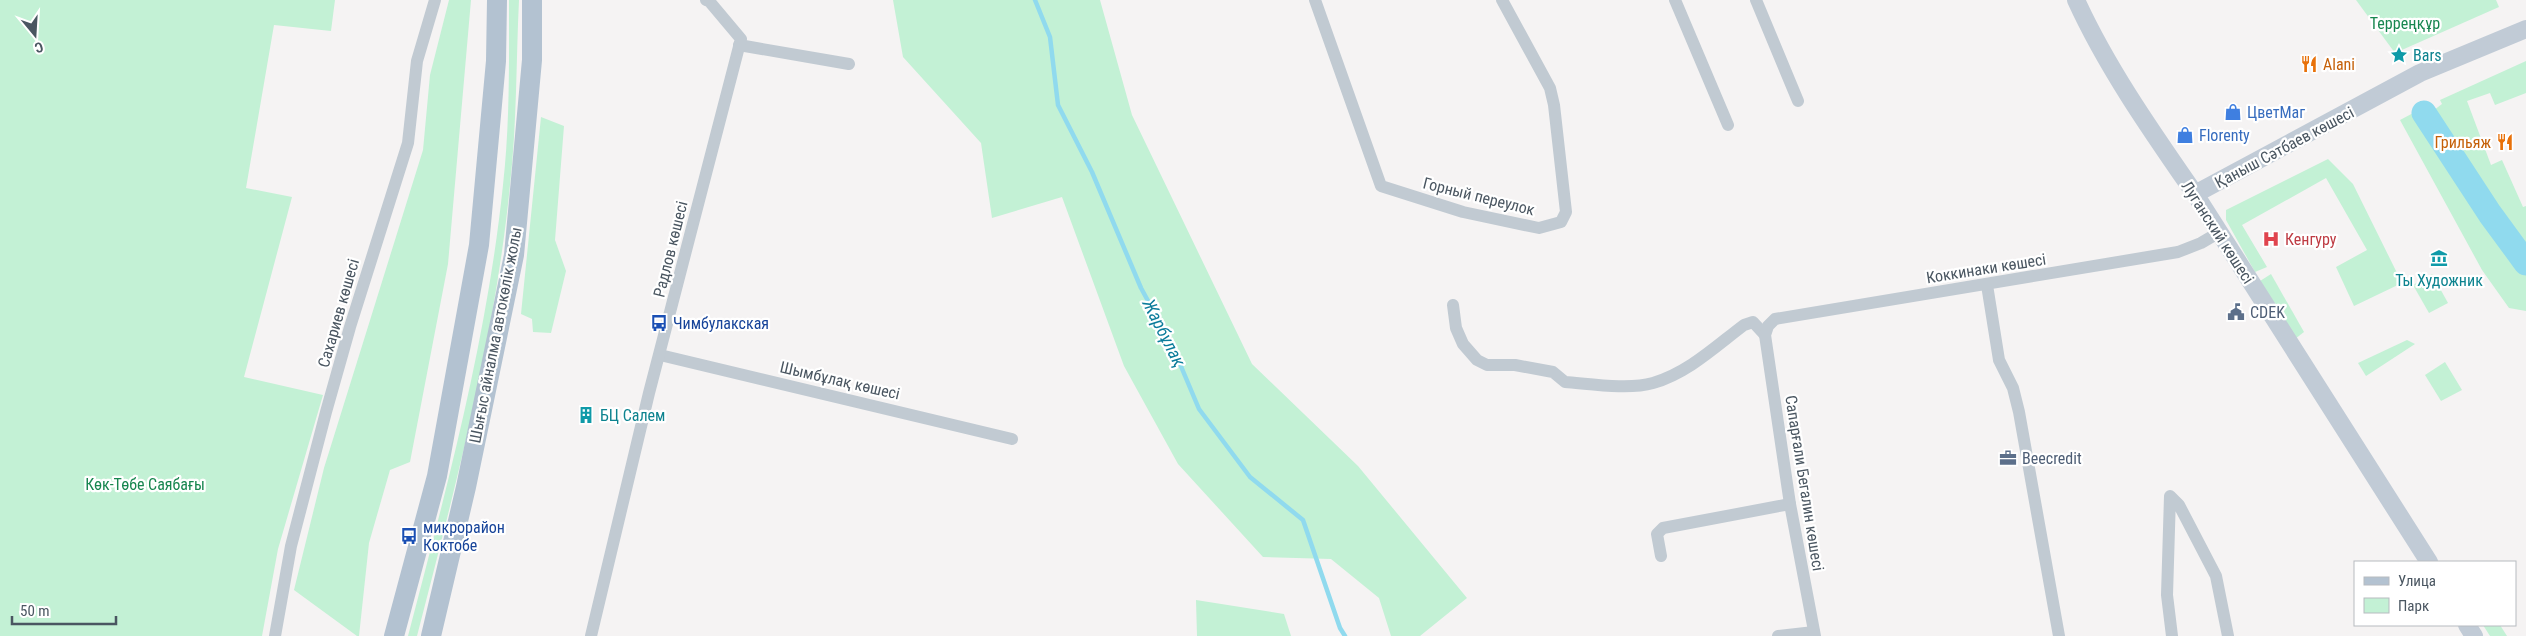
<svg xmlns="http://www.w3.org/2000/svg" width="2526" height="636" viewBox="0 0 2526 636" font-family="'Roboto Condensed',sans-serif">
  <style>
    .green { fill: #c3f1d5 }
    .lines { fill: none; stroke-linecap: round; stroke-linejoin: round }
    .stream { stroke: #90daee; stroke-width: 4.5 }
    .river { stroke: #90daee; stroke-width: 25 }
    .street { stroke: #c1cad2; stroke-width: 12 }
    .secondary { stroke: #c1cbd6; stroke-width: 18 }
    .primary { stroke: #b3c2d1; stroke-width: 20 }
    .labels { text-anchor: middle; stroke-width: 4.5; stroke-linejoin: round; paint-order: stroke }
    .park-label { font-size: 16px; fill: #17864f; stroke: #fff }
    .culture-label { font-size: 16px; fill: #0d838f; stroke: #fff; text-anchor: start }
    .food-label { font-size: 16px; fill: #c56008; stroke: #fff; text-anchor: start }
    .shop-label { font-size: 16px; fill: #366cbe; stroke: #fff; text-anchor: start }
    .street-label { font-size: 16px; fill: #4a5661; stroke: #fff }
    .health-label { font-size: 16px; fill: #be3a42; stroke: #fff; text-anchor: start }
    .service-label { font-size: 16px; fill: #4e5e75; stroke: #fff; text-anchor: start }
    .transit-label { font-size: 16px; fill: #164399; stroke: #fff; text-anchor: start }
    .water-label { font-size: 18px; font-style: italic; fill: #0c7c9b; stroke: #fff }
  </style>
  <rect width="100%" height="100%" fill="#f5f3f3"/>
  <g class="green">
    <polygon points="0,0 335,0 331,31 274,25 246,188 292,197 244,377 323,395 278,549 262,636 0,636"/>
    <polygon points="449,0 471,0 448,264 410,462 390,470 369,543 359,636 357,636 294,590 324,468 423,150 430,75"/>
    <path d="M509 0H519C516 61 517 124 510 185 495 338 455 488 417 636H408C447 487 487 339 503 185 510 124 509 61 509 0Z"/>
    <polygon points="893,0 1100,0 1132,115 1252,364 1358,466 1467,598 1420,636 1391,636 1379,598 1331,559 1263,557 1178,464 1124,366 1062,197 992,218 981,143 903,57"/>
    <polygon points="2356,0 2496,0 2499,7 2395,53"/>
    <polygon points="2526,61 2526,93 2495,105 2490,93 2467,101 2491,165 2502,160 2523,207 2526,206 2526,311 2509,308 2482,270 2400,120 2417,111 2422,119 2442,104 2440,100"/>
    <polygon points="541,117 564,126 555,240 566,271 551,333 533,332 532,319 521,314"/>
    <polygon points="2328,159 2353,184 2402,283 2354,306 2336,267 2367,250 2326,178 2242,225 2267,267 2255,272 2226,220 2226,210"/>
    <polygon points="2271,274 2304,332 2295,339 2260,281"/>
    <polygon points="2432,274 2448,303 2429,313 2413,285"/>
    <polygon points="2407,340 2415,344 2366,376 2358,363"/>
    <polygon points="2445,362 2462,390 2441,401 2425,375"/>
    <polygon points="1196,600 1284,614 1291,636 1197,636"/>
    <polygon points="2483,625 2500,625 2507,636 2490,636"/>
  </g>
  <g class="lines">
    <polyline class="stream" points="1035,0 1050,37 1058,105 1092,172 1141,288 1172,345 1199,409 1250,477 1303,520 1340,628 1345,636"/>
    <polyline class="river" points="2424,113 2490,214 2526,263"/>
    <g class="street">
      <polyline points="1315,0 1381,186 1463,212 1539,228 1561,222 1566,212 1554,105 1550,88 1502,0"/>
      <polyline points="1675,0 1728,125"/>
      <polyline points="1756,0 1798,101"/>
      <polyline points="739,45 849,64"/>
      <polyline points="1987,285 1999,360 2013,388 2019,412 2059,636"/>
      <path d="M1453 305 1456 328 1463 344 1477 360 1487 365H1515L1553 372 1565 382C1591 384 1629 390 1653 383 1688 373 1716 346 1744 325L1753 322 1765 335"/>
      <polyline points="660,355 1012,439"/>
      <polyline points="1661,556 1657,534 1663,528 1790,504"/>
      <polyline points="275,636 291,546 326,412 350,327 408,143 417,61 435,0"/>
      <polyline points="591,636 649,393 741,39 709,1 706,0"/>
      <polyline points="1778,636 1814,632"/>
      <polyline points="1815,636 1790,504 1765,335 1768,326 1775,319 2178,252 2201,243 2218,233"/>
      <polyline points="2172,636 2167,595 2170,496 2179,505 2216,576 2228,636"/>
    </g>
    <g class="secondary">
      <path d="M2076 0C2107 68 2152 132 2195 194L2429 562"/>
      <polyline points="2195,194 2420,73 2526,29"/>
      <polyline points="2467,625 2474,636"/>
    </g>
    <g class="primary">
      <polyline points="394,636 437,476 479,245 496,61 497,0"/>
      <polyline points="431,636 466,487 514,255 532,60 532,0"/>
    </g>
  </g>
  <defs>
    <g id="sight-bare" transform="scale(1.35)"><path d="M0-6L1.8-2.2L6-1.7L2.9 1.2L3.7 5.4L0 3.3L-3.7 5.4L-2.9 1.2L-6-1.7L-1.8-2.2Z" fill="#0f9aa8" stroke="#fff" stroke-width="2.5" paint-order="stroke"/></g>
    <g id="restaurant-bare" transform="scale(1.35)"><path d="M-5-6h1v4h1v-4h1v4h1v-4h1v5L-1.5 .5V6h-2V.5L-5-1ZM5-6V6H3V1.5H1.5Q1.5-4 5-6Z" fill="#e8710a" stroke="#fff" stroke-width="2.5" paint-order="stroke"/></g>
    <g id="shop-bare" transform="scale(1.35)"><path d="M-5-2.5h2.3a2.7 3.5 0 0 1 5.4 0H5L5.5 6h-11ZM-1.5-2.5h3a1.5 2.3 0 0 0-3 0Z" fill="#3f7fe0" stroke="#fff" stroke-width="2.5" paint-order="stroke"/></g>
    <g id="hospital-bare" transform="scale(1.35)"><path d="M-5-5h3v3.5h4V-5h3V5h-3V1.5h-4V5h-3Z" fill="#e0444e" stroke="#fff" stroke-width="2.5" paint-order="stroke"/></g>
    <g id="museum-bare" transform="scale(1.35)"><path d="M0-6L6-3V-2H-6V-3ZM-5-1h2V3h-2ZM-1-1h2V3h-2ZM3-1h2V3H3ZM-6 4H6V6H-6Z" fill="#0f9aa8" stroke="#fff" stroke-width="2.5" paint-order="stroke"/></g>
    <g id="civic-bare" transform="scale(1.35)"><path d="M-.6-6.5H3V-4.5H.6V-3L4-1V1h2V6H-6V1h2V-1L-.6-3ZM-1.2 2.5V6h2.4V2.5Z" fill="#5c6f8a" stroke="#fff" stroke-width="2.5" paint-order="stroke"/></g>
    <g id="bus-bare" transform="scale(1.35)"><path d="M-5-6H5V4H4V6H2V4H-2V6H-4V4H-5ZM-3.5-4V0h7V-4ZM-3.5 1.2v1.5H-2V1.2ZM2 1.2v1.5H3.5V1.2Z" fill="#1a4fb4" stroke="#fff" stroke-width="2.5" paint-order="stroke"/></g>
    <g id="building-bare" transform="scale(1.35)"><path d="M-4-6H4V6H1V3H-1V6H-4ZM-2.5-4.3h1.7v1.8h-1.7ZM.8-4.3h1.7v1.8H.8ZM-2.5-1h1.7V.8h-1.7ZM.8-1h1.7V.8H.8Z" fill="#0f9aa8" stroke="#fff" stroke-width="2.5" paint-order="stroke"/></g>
    <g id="office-bare" transform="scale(1.35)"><path d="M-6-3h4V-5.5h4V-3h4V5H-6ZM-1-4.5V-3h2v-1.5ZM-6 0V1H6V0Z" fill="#5c6f8a" stroke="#fff" stroke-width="2.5" paint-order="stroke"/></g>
  </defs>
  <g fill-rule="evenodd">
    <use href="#sight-bare" x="2399" y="55"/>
    <use href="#restaurant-bare" x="2309" y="64"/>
    <use href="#shop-bare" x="2233" y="112"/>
    <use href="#shop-bare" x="2185" y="135"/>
    <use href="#restaurant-bare" x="2505" y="142"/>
    <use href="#hospital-bare" x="2271" y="239"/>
    <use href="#museum-bare" x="2439" y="258"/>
    <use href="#civic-bare" x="2236" y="312"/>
    <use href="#bus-bare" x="659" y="323"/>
    <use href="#building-bare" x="586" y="415"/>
    <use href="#office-bare" x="2008" y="458"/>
    <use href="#bus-bare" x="409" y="536"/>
  </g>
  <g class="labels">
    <g class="park-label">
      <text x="2405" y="29">Терреңқұр</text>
      <text x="145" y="490">Көк-Төбе Саябағы</text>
    </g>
    <g class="culture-label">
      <text x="2413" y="61">Bars</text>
      <text x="2439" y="286" text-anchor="middle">Ты Художник</text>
      <text x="600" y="421">БЦ Салем</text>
    </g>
    <g class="food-label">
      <text x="2323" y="70">Alani</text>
      <text x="2491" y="148" text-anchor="end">Грильяж</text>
    </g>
    <g class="shop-label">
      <text x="2247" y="118">ЦветМаг</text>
      <text x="2199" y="141">Florenty</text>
    </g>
    <g class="street-label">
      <text transform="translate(2284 147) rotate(-28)" y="6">Қаныш Сәтбаев көшесі</text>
      <text transform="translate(1479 196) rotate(14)" y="6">Горный переулок</text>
      <text transform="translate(2218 232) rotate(57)" y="6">Луганский көшесі</text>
      <text transform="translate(670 249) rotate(-76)" y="6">Радлов көшесі</text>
      <text transform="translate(1986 268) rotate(-9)" y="6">Коккинаки көшесі</text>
      <text transform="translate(338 313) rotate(-74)" y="6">Сахариев көшесі</text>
      <text transform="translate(495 335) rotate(-79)" y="6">Шығыс айналма автокөлік жолы</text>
      <text transform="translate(840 380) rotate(13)" y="6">Шымбұлақ көшесі</text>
      <text transform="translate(1805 483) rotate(81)" y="6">Сапарғали Бегалин көшесі</text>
    </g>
    <g class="health-label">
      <text x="2285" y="245">Кенгуру</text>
    </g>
    <g class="service-label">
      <text x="2250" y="318">CDEK</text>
      <text x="2022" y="464">Beecredit</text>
    </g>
    <g class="transit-label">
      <text x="673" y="329">Чимбулакская</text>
      <text x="423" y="533">микрорайон<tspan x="423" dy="18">Коктобе</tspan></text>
    </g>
    <g class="water-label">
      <text transform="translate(1164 333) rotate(63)" y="6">Жарбұлақ</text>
    </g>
  </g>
  <rect x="2354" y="561" width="162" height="65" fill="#ffffff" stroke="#b7bbc0"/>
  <rect x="2364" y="577" width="25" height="8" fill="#b3c2d1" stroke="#b7bbc0"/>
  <text x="2398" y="586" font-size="15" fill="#4a5661">Улица</text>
  <rect x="2364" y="598" width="25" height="15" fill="#c3f1d5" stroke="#b7bbc0"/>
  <text x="2398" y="611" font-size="15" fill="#4a5661">Парк</text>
  <g transform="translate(35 35) rotate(162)" stroke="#ffffff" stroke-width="4" paint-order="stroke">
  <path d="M0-4L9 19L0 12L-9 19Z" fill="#4a5661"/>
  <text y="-8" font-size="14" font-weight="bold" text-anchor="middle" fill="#4a5661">С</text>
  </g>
  <path d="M12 616v8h104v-8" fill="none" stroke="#4a5661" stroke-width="2.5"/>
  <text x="20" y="616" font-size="15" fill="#4a5661" stroke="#ffffff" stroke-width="4" paint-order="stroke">50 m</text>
</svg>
